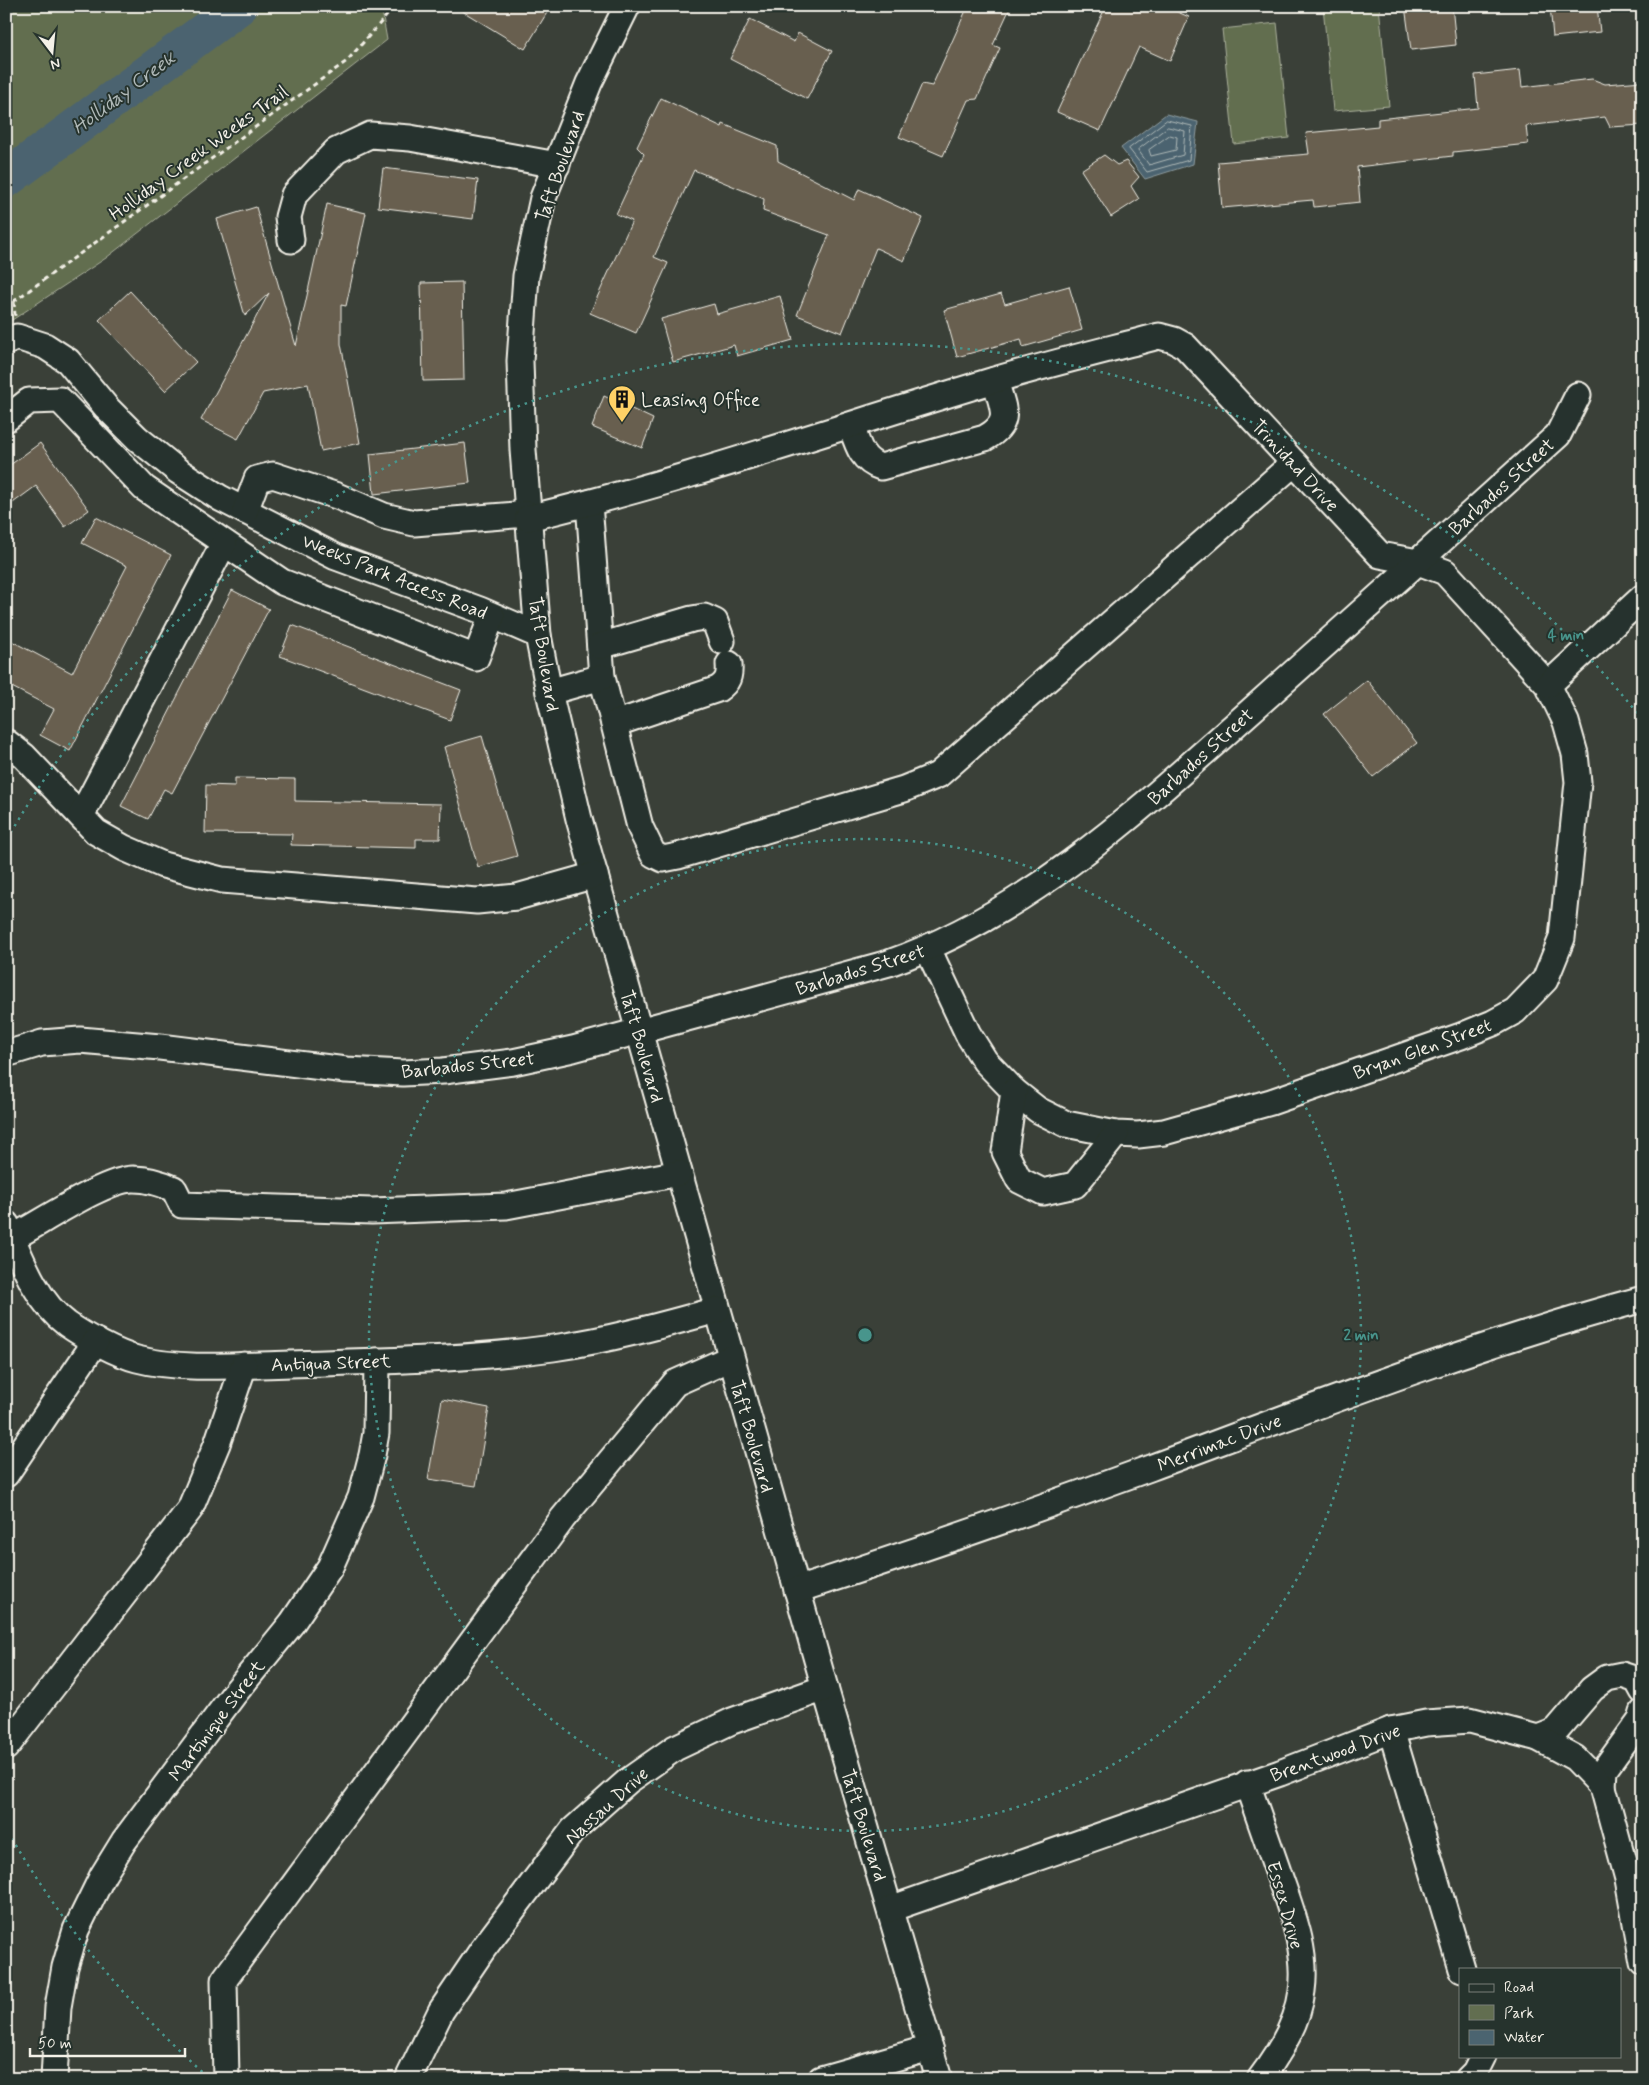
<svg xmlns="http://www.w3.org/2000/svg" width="1649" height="2085" viewBox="0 0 1649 2085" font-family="Mynerve,sans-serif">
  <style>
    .green { fill: #626e50; stroke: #abb09c }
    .water { fill: #4b6470; stroke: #8f9ca0 }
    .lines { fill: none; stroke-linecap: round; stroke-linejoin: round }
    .shore { stroke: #b0b9b8; stroke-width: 1 }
    .river { stroke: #4b6470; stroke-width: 38 }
    .building { fill: #675f50; stroke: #f4f1e8 }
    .minor-casing { stroke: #f4f1e8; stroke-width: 29 }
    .path { stroke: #f4f1e8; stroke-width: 3; stroke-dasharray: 5 4; stroke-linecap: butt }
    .minor { stroke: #26332d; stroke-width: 25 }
    .ring { fill: none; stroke: #48958c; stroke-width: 2.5; stroke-dasharray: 2.5 5 }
    .labels { text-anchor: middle; stroke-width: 4; stroke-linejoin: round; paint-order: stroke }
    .street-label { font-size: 19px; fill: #f4f1e8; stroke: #26332d }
    .poi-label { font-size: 19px; fill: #f4f1e8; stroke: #26332d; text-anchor: start }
    .water-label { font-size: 20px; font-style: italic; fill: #b0b9b8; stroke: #26332d }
    .centre { fill: #48958c; stroke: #26332d; stroke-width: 2.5 }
    .ring-label { font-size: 15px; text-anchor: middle; font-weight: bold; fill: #48958c; stroke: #26332d; stroke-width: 4; stroke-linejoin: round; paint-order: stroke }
  </style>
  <rect width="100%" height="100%" fill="#3a4038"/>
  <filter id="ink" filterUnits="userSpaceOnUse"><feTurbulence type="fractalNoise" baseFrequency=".02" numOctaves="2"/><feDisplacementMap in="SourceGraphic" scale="10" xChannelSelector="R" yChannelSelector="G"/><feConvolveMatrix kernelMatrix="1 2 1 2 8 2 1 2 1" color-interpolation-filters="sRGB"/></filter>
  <g filter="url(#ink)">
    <g class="green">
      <polygon points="6,6 381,6 387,40 106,258 6,324"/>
      <polygon points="1323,6 1379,6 1389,106 1333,111"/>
      <polygon points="1277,23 1289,138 1234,144 1222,29"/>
    </g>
    <polygon class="water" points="1166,114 1198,122 1193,164 1145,179 1121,148"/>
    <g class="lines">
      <g class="shore">
        <polygon points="1167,120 1192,126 1189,160 1147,172 1129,149"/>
        <polygon points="1168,127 1185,131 1183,155 1149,165 1138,150"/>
        <polygon points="1170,135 1177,137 1176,150 1151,156 1149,150"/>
      </g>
      <polyline class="river" points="6,179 239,6"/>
    </g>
    <g class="building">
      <polygon points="454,6 551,6 525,49"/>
      <polygon points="968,6 1011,6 993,45 1000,48 977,99 968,100 943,156 899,137 922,84 932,86"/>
      <polygon points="1106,6 1164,6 1189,17 1170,61 1139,47 1100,131 1057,112"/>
      <polygon points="1405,6 1452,6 1456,45 1411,50"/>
      <polygon points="1550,6 1597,6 1600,32 1553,37"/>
      <polygon points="750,19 794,42 798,33 832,51 807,99 730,59"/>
      <polygon points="1520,70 1522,87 1592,79 1605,84 1643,81 1643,125 1610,127 1605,117 1526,126 1528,144 1453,152 1453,156 1357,167 1360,202 1314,207 1313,200 1222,208 1218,162 1309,154 1306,133 1378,126 1378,119 1478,108 1475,75"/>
      <polygon points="661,98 722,127 723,124 777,146 778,161 854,200 859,189 923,218 904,261 876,248 842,333 797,315 829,235 763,211 764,199 694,170 654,257 668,263 636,333 590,313 632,221 616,214 644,154 637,147"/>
      <polygon points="1104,155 1117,165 1126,161 1139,177 1131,186 1139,199 1111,217 1081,170"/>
      <polygon points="383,168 478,180 473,219 378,207"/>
      <polygon points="327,204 366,213 346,306 341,305 341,344 360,443 321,451 308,384 263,393 238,439 201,420 269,293 245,316 217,219 256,207 296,346"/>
      <polygon points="462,282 464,380 423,381 421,283"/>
      <polygon points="1069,286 1082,330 1023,347 1021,339 957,357 944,310 1001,294 1005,304"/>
      <polygon points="130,291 196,362 165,391 99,320"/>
      <polygon points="780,296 793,340 737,356 734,345 673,362 661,319 714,304 717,314"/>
      <polygon points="604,396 653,419 642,448 592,427"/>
      <polygon points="40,443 89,510 65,527 36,486 6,508 6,468"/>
      <polygon points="465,443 470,483 374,494 370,454"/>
      <polygon points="96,517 171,555 70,751 40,735 54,709 6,684 6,638 72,673 127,566 82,543"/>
      <polygon points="232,590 269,609 172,793 164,789 148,819 121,806"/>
      <polygon points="292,625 461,690 450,720 280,656"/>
      <polygon points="1367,680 1417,743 1373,777 1324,714"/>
      <polygon points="482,736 517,856 478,867 444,747"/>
      <polygon points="235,778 295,779 295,801 441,804 440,839 416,839 416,848 291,845 292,834 205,833 206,785 235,786"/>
      <polygon points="442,1399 489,1408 476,1486 428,1479"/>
    </g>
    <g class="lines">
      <g class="minor-casing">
        <g id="minor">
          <polyline points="627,6 589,83 543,198 526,276 520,361 523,450 538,635 549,692 579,819 825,1688 939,2079"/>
          <polyline points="291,240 288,217 294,195 336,151 370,135 410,138 557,165"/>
          <polyline points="6,342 17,337 45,346 68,361 106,407 137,438 178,471 220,498 336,557 480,610 538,635"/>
          <polyline points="6,419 29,401 60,400 144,488 282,582 476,658 492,616"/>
          <path d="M851 425C857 443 861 461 881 467L985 438C1014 422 1002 407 995 380"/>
          <polyline points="589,503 602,677 640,827 653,854 663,859 678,856 904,789 938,775 1294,463"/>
          <polyline points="245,511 257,479 273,475 337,496 384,516 414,523 528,514"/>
          <path d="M528 518C684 481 835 428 988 382 1044 365 1102 351 1159 336L1174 340 1185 346 1380 555 1418 562 1445 572 1548 685 1566 722 1575 754 1578 782 1562 938 1545 980 1515 1011 1493 1023 1461 1036 1271 1102 1164 1132 1138 1135 1116 1134 1066 1124 1038 1110 1014 1091 985 1061 968 1034 928 949"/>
          <polyline points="600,646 692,619 704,617 715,622 722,641"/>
          <polyline points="1548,685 1643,597"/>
          <polyline points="549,692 602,677"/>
          <path d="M614 724 718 689C728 682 730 676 729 664"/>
          <polyline points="6,742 24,756 96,832 124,848 163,865 222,880 477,901 517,897 595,875"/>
          <polyline points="81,816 224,543"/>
          <path d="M6 1054 42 1043 80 1040 160 1047 346 1070 403 1073 443 1071 513 1062 573 1049 889 963C1035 911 1150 800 1263 700 1362 612 1460 524 1558 435L1578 395"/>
          <polyline points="1014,1091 1005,1152 1019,1180 1043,1192 1075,1185 1116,1134"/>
          <path d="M6 1224C21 1259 36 1301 67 1324 84 1336 117 1354 137 1359 182 1371 243 1365 290 1364 377 1361 466 1360 553 1348 609 1340 663 1325 717 1310"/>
          <path d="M6 1241C35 1227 105 1178 134 1179 148 1179 161 1183 174 1189L182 1205 372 1211 506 1206 679 1173"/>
          <polyline points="6,1474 96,1341"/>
          <path d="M797 1590C915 1552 1033 1511 1150 1468 1312 1408 1475 1344 1643 1299"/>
          <polyline points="1391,1730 1462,1969"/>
          <polyline points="1538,1738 1556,1731 1592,1689 1607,1678 1622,1675 1637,1680 1643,1691"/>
          <polyline points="6,1747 190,1509 217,1444 244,1365"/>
          <path d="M1247 1783C1257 1812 1267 1841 1277 1869 1290 1908 1308 1949 1302 1991 1298 2023 1279 2054 1260 2079"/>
          <polyline points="1603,1787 1604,1770 1641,1719 1643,1712"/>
          <polyline points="890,1909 1280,1773 1391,1730 1426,1723 1470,1720 1538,1738 1575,1758 1603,1787 1628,1879 1643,1962"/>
          <polyline points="54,2079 58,2007 65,1967 76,1930 103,1875 124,1841 234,1694 292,1623 330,1567 361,1497 372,1455 376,1433 377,1361"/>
          <polyline points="226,2079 224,1980 563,1518 675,1383 731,1358"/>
          <polyline points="408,2079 441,2011 483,1949 573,1830 628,1781 675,1748 732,1721 825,1688"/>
          <polyline points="821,2079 930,2048"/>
          <polyline points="1468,2079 1475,2072 1483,2056"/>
        </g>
      </g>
      <g class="path">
        <polyline points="14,302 15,316"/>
        <polyline points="6,307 347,61 395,6"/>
      </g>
      <use href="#minor" class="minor"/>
    </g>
  </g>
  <g class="ring">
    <circle cx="865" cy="1335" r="496"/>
    <path d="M208 2077A991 991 0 0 1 7 1830M7 839A991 991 0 0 1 1641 718"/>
  </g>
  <defs>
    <g id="building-pin" transform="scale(1.4375)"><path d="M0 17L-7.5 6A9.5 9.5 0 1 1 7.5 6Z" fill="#ffd166" stroke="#26332d"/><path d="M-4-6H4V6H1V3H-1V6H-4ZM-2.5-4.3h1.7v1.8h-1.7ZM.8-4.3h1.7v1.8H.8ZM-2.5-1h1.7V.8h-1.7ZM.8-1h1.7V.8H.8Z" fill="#111"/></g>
  </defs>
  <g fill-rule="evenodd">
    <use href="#building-pin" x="622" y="399"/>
  </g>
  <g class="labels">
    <g class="street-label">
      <text transform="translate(198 152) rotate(-36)" y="7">Holliday Creek Weeks Trail</text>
      <text transform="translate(559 166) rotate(-71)" y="7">Taft Boulevard</text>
      <text transform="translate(1296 465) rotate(47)" y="7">Trinidad Drive</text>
      <text transform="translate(1501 486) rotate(-42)" y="7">Barbados Street</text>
      <text transform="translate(395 576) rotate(22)" y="7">Weeks Park Access Road</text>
      <text transform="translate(545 654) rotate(81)" y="7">Taft Boulevard</text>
      <text transform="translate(1200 756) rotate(-42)" y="7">Barbados Street</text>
      <text transform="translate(860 969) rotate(-17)" y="7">Barbados Street</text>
      <text transform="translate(643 1046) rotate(74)" y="7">Taft Boulevard</text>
      <text transform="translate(1422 1048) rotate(-20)" y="7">Bryan Glen Street</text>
      <text transform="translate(468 1064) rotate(-6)" y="7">Barbados Street</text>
      <text transform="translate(331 1362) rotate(-2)" y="7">Antigua Street</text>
      <text transform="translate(753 1436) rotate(74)" y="7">Taft Boulevard</text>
      <text transform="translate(1219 1442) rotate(-21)" y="7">Merrimac Drive</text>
      <text transform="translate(216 1720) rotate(-53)" y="7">Martinique Street</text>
      <text transform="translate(1335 1752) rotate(-20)" y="7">Brentwood Drive</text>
      <text transform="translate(606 1805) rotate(-42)" y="7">Nassau Drive</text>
      <text transform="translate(865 1825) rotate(73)" y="7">Taft Boulevard</text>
      <text transform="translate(1286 1905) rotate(74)" y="7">Essex Drive</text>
    </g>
    <g class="poi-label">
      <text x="641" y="406">Leasing Office</text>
    </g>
    <g class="water-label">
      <text transform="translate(123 92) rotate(-37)" y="7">Holliday Creek</text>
    </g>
  </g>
  <circle cx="865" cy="1335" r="8" class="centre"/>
  <g class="ring-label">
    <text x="1566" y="640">4 min</text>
    <text x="1361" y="1340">2 min</text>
  </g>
  <rect width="1649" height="2085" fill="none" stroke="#26332d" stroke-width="25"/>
  <rect x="12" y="12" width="1624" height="2060" fill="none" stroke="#f4f1e8" stroke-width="2" filter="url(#ink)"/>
  <rect x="1459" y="1968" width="162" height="90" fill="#26332d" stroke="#787f78"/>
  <rect x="1469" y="1984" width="25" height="8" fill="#26332d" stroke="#787f78"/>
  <text x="1504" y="1992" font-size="15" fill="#f4f1e8">Road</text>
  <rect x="1469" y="2005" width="25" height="15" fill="#626e50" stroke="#787f78"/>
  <text x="1504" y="2018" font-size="15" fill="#f4f1e8">Park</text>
  <rect x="1469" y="2030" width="25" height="15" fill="#4b6470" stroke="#787f78"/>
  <text x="1504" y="2042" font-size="15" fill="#f4f1e8">Water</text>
  <g transform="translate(52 52) rotate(164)" stroke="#26332d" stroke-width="4" paint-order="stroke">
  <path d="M0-4L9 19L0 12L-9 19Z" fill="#f4f1e8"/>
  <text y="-8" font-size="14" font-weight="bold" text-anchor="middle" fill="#f4f1e8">N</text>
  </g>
  <path d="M30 2048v8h155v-8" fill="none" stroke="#f4f1e8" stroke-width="2.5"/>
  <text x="38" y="2048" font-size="15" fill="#f4f1e8" stroke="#26332d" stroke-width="4" paint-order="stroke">50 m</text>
</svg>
